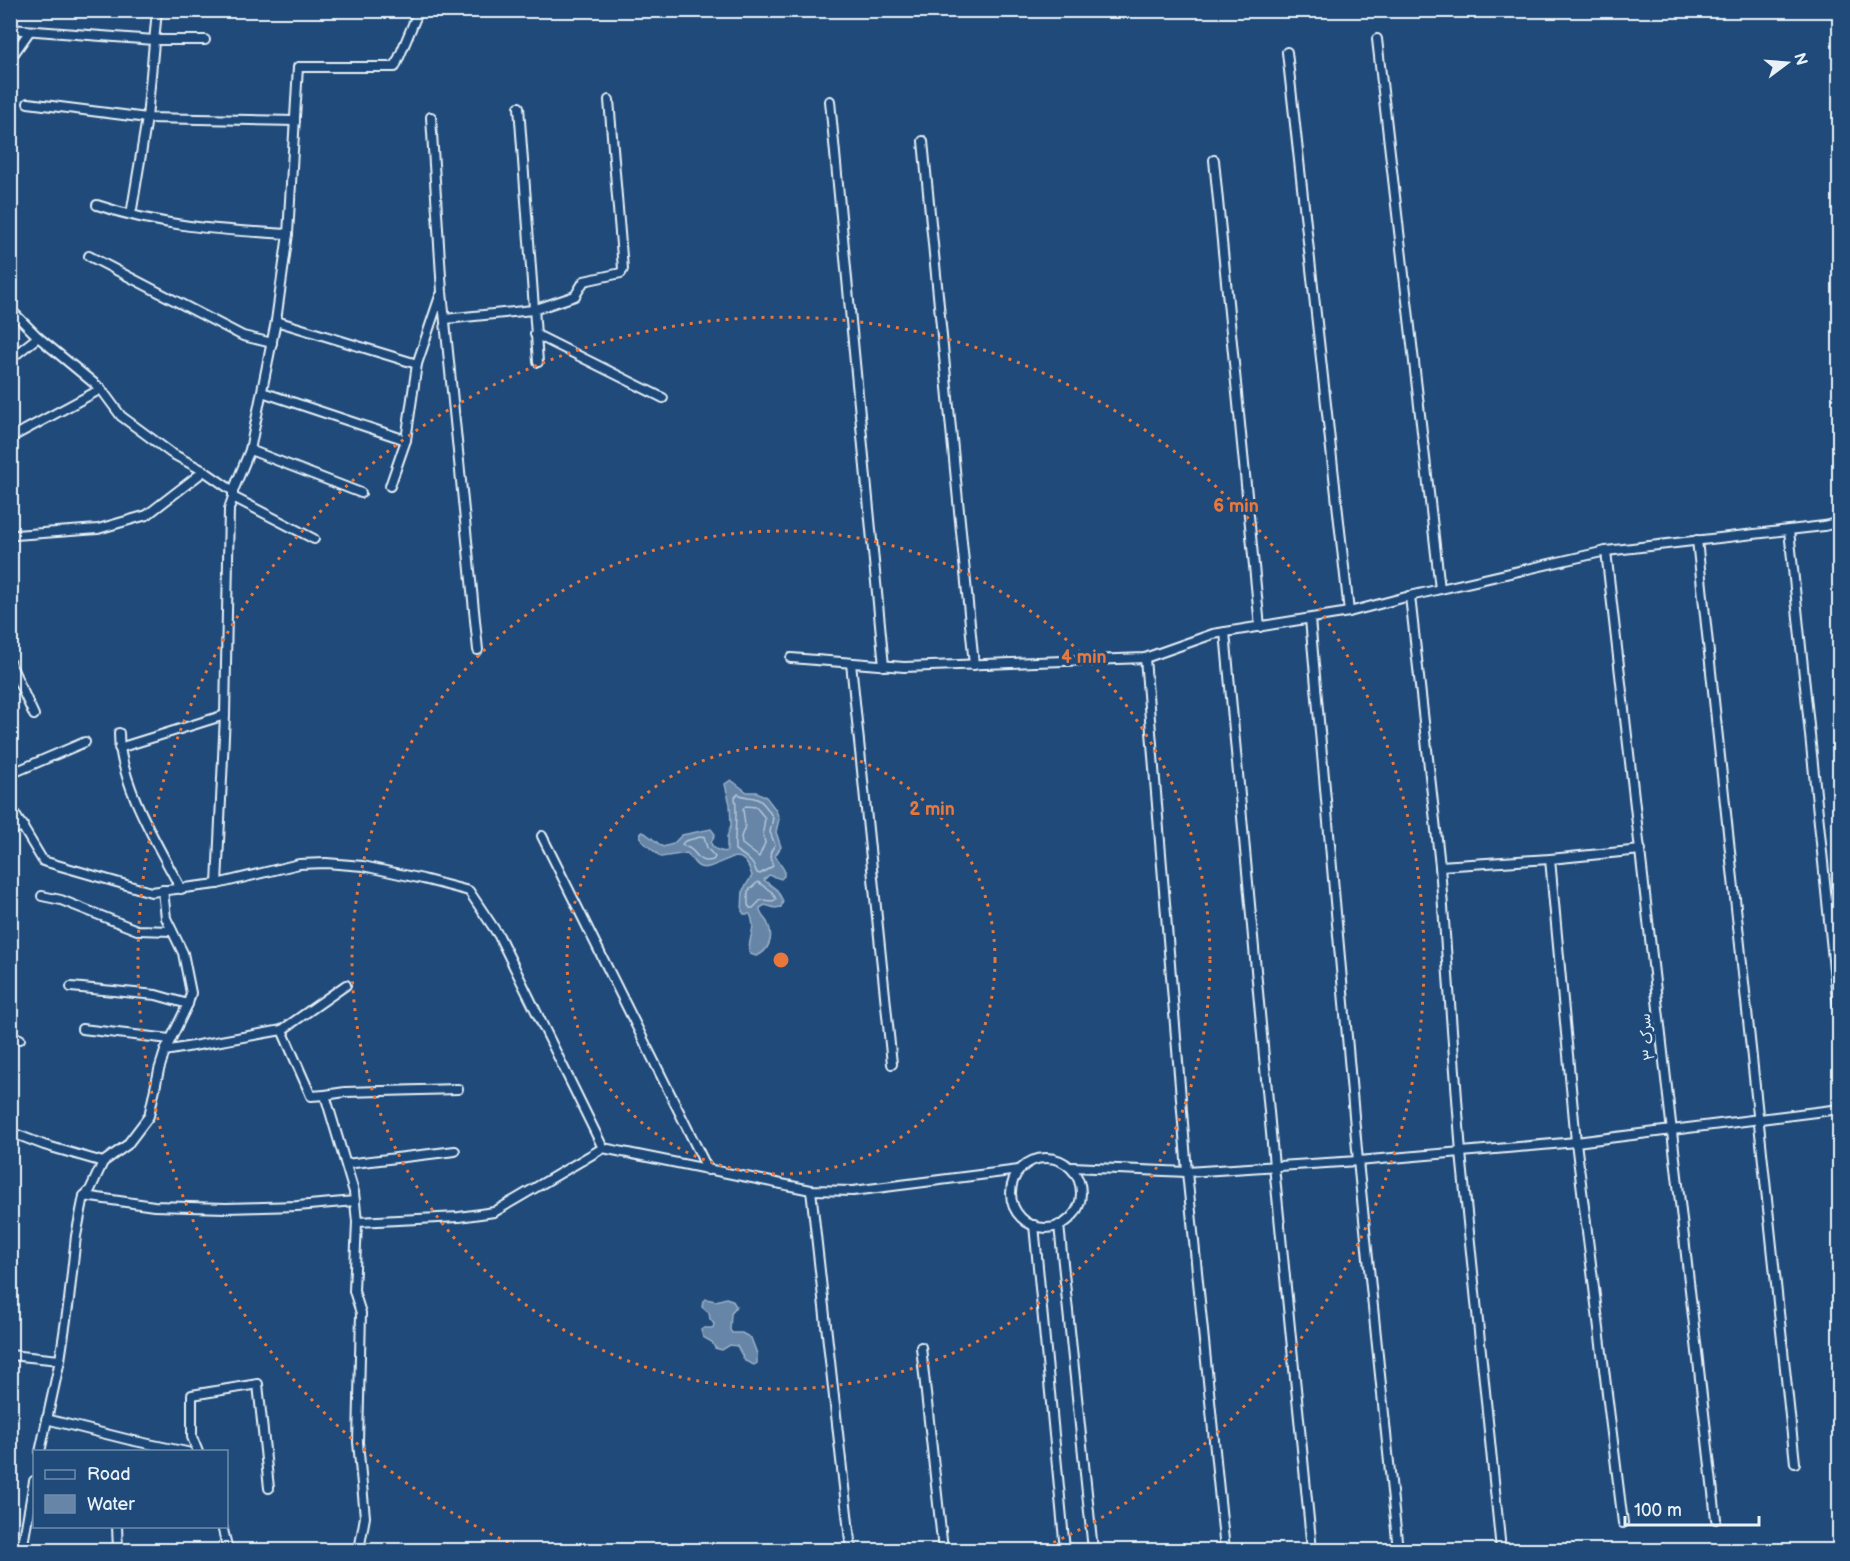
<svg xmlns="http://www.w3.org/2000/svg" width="1850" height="1561" viewBox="0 0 1850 1561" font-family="'Balsamiq Sans','Playpen Sans Arabic',sans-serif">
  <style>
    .water { fill: #6685a7; stroke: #9ab0c7; stroke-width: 1.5 }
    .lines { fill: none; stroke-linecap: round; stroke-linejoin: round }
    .shore { stroke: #b4c6d8; stroke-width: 1.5 }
    .minor-casing { stroke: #e8f1f8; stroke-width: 12 }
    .minor { stroke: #1f4a7a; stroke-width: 8 }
    .ring { fill: none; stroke: #e8773b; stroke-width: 3; stroke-dasharray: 3 6 }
    .labels { text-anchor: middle; stroke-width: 6; stroke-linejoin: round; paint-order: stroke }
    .street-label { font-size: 15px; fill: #e8f1f8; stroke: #1f4a7a }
    .centre { fill: #e8773b; stroke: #1f4a7a; stroke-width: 3 }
    .ring-label { font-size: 18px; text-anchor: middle; font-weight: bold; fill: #e8773b; stroke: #1f4a7a; stroke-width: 6; stroke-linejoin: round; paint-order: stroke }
  </style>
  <rect width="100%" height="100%" fill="#1f4a7a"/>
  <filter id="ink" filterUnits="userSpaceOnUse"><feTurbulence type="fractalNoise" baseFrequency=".0167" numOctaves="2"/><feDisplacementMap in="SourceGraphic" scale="12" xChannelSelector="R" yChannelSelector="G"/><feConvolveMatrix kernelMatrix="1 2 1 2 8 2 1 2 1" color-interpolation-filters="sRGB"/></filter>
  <g filter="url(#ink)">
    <g class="water">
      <path d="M731 780 747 792H757L766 797 776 810 779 819 776 832 781 847 775 856 784 870V876L781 879 769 875 764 880 777 890 783 901 781 907 775 908 765 905 760 908C760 917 765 917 768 924 774 937 769 952 756 956L750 954C746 940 758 929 750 914H744L742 911 743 890 752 876C741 836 717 873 700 867 694 865 692 858 687 853L661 857 643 842 640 835 642 832 645 833 663 847 673 844 682 835 711 829 715 834 711 843C713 849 721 853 727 851V837L731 825 730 804 725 784Z"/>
      <polygon points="726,1298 732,1300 736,1306 731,1314 730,1330 732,1333 742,1333 751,1338 757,1354 757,1363 754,1365 745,1361 737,1346 730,1345 722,1350 715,1348 712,1342 703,1337 701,1330 704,1328 713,1328 714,1324 710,1319 709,1313 702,1307 703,1301 706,1299 716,1301"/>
    </g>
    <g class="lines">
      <g class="shore">
        <path d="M738 794C745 798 750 796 757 799 763 801 770 812 773 818L770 832 775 845C768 854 770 856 773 866L760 874 757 873C753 861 745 856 735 850 734 831 738 816 735 797Z"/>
        <polygon points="746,806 756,807 765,818 763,832 765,843 759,857 742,844 741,837 745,826 743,809"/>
        <path d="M704 836 707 848 715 857 713 860C694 865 700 850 684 846L682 844 685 841Z"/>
        <polygon points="758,882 772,892 776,899 773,901 761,900 753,908 750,908 748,905 748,891"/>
      </g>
      <g class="minor-casing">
        <g id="minor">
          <polyline points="10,29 154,40 205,40"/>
          <polyline points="1377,39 1440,589"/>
          <polyline points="1287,52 1349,612"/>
          <polyline points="10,59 29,32"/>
          <polyline points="830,101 884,666"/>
          <polyline points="28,103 147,118 295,121"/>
          <polyline points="519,107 538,362"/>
          <polyline points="431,117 442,292 478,650"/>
          <polyline points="923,141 974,665"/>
          <polyline points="1214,160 1260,627"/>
          <path d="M97 205C162 227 221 230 288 234"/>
          <polyline points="132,209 147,118 157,10"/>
          <polyline points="89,256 243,336 272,343"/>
          <polyline points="10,309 38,337 101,389 121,416 171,453 204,471 233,491"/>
          <polyline points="445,319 533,310 575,296 584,281 621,273 623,269 609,100"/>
          <polyline points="276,321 417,364"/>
          <polyline points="535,334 663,398"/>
          <polyline points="10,359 38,337"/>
          <polyline points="262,392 406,440 390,486"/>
          <polyline points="10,438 101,389"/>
          <polyline points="406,440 417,364 440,296"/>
          <polyline points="250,450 361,493"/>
          <polyline points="233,497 314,539"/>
          <polyline points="1789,530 1840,1028"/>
          <polyline points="10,537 15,535 98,529 147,515 204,471"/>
          <polyline points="1697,540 1795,1463"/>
          <polyline points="1606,551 1716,1519"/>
          <polyline points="1410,596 1440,866 1461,1153 1501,1550"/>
          <polyline points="1310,619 1358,1161 1398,1550"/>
          <polyline points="1225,632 1274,1166 1312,1550"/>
          <polyline points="791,658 904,667 1145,658 1213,634 1349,612 1410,596 1606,551 1824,526 1840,522"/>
          <polyline points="1145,658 1187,1172 1225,1550"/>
          <polyline points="10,663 34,715"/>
          <polyline points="851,663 892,1064"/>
          <path d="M119 733C119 782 158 846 181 889"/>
          <polyline points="119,748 225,715"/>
          <polyline points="10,774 85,742"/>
          <polyline points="10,806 43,861 151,892 217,884 299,864 326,863 363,866 423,879 469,891 499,936 603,1148"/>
          <polyline points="10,832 23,825"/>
          <polyline points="542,836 708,1170"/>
          <polyline points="1550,859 1576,1142 1623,1523"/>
          <polyline points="1440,866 1550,859 1641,850"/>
          <polyline points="217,884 225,715 229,509 233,497 233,491 250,450 276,321 288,234 298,67 395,67 419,10"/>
          <polyline points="42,896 61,900 137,930 172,931"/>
          <polyline points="71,987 156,995 188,1004"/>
          <polyline points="82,1029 170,1039"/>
          <polyline points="282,1030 311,1096 325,1095 354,1192 357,1222 459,1217 494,1212 603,1148 811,1190 853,1191 1019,1170"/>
          <polyline points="10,1035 20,1039"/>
          <polyline points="165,1051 282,1030 346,985"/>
          <polyline points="325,1095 345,1092 458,1089"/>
          <polyline points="10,1132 44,1145 103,1162"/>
          <circle cx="1046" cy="1193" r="35"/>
          <polyline points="346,1164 455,1151"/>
          <polyline points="1072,1167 1187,1172 1358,1161 1576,1142 1840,1109"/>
          <polyline points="811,1190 851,1550"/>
          <polyline points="84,1196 154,1206 226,1208 297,1206 355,1201"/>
          <polyline points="357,1222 354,1291 361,1313 358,1442 365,1517 359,1550"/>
          <polyline points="1034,1225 1065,1550"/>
          <polyline points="1059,1225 1093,1550"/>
          <polyline points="921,1347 943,1550"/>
          <polyline points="10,1355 60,1360"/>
          <polyline points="46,1419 130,1440 187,1452"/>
          <polyline points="40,1452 60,1360 69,1300 76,1236 84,1196 90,1190 103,1162 127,1145 149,1116 159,1070 165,1051 188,1004 191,993 183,953 166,918 163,890"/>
          <polyline points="198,1452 192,1437 192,1395 258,1384 269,1488"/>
          <polyline points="117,1526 118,1550"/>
          <polyline points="222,1526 228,1550"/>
          <polyline points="22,1550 34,1481"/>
        </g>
      </g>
      <use href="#minor" class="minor"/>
    </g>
  </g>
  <g class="ring">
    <circle cx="781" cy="960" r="214"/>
    <circle cx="781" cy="960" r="429"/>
    <path d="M525 1550A643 643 0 1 1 1037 1550"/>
  </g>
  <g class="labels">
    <g class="street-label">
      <text transform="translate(1647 1037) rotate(-96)" y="5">سرک ۳</text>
    </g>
  </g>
  <circle cx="781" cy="960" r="9" class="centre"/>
  <g class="ring-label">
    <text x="1236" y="512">6 min</text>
    <text x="1084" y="663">4 min</text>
    <text x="932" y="815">2 min</text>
  </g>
  <rect width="1850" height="1561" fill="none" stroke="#1f4a7a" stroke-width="36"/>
  <rect x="18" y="18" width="1814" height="1525" fill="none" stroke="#e8f1f8" stroke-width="2" filter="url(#ink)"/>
  <rect x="33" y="1450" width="195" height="78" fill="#1f4a7a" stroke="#6f8dac" stroke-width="1.5"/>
  <rect x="45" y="1470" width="30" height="9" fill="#1f4a7a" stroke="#6f8dac" stroke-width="1.5"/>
  <text x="87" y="1480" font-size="18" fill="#e8f1f8">Road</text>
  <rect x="45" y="1495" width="30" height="18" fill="#6685a7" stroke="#6f8dac" stroke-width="1.5"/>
  <text x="87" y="1510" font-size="18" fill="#e8f1f8">Water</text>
  <g transform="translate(1787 63) rotate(74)" stroke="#1f4a7a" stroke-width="4.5" paint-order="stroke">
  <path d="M0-4.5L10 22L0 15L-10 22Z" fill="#e8f1f8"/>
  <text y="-9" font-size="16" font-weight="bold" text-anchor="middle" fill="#e8f1f8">N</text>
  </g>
  <path d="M1625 1516v9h134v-9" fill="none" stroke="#e8f1f8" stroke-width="3"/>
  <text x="1634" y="1516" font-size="18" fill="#e8f1f8" stroke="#1f4a7a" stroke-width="4.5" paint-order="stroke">100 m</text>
</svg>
